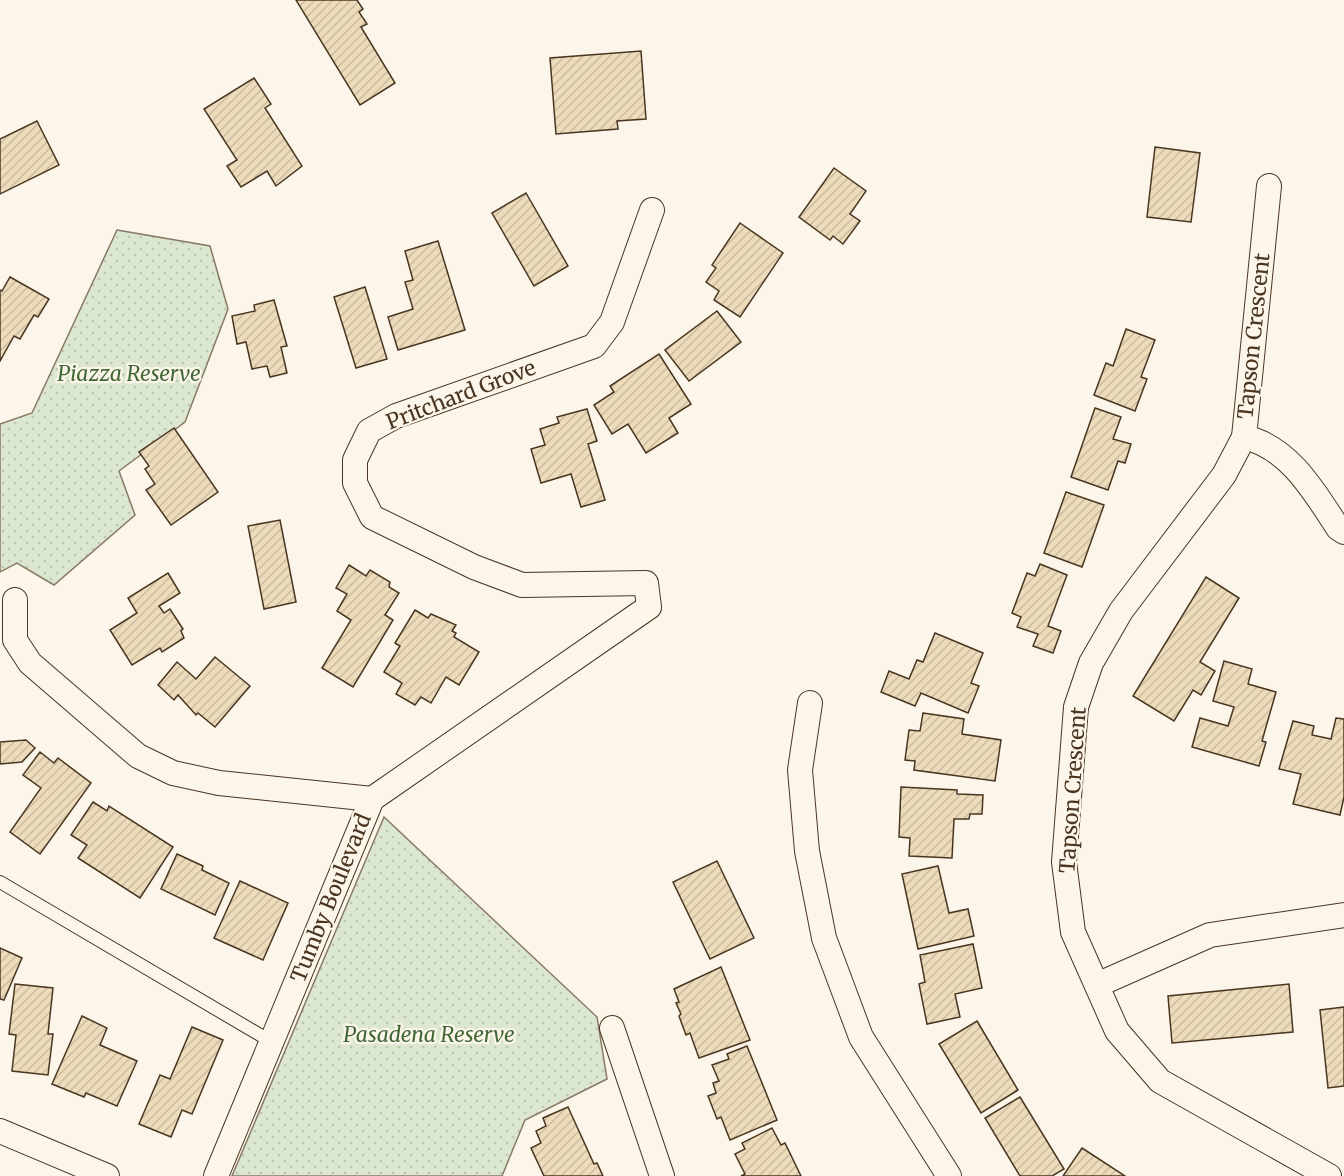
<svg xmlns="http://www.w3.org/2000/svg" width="1344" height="1176" viewBox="0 0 1344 1176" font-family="Merriweather,serif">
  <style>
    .green { fill: url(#green-dots); stroke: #887966; stroke-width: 1.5 }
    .building { fill: url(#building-hatch); stroke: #4a3520; stroke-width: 1.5 }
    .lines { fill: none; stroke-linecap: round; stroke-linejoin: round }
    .service-casing { stroke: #4a3520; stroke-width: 14 }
    .minor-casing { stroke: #4a3520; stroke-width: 26 }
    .service { stroke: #fbf6e9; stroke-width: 12 }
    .minor { stroke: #fbf6e9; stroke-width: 24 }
    .labels { text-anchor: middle; stroke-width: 4.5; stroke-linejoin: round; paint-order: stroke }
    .street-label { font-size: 21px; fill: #4a3520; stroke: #fbf6e9 }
    .park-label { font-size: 21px; font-style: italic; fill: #436837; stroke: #fbf6e9 }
  </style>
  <defs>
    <pattern id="green-dots" width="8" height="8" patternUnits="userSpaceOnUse" patternTransform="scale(1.5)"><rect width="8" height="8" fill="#dce7d0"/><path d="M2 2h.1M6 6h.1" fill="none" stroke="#bec7b2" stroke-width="1.8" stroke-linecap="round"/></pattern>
    <pattern id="building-hatch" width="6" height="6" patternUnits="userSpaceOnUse" patternTransform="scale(1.5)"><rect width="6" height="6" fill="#ecdcbc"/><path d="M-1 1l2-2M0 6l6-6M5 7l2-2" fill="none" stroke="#ccbda1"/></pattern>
  </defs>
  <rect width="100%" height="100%" fill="#fbf6e9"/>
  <g class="green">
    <polygon points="117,230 210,246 228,309 185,422 119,471 135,515 54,585 17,563 0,572 0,424 32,413"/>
    <polygon points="384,817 597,1017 607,1079 525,1120 502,1176 232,1176"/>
  </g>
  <g class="building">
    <polygon points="296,0 357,0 363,9 359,12 367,24 361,27 395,83 360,105"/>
    <polygon points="641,51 646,119 617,121 618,129 556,134 550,58"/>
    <polygon points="254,78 271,104 265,108 302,166 276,186 267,171 241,187 227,166 237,160 204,109"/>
    <polygon points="37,121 59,165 0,194 0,139"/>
    <polygon points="1155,147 1200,153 1191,222 1147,217"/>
    <polygon points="834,168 866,191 850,214 860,221 843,244 833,236 830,240 799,217"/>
    <polygon points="526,193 568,266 534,286 492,213"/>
    <polygon points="740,223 783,253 740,317 714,300 719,291 706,282 716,268 712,265"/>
    <polygon points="438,241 465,330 398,350 388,317 413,309 405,282 413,280 405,251"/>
    <polygon points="10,277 49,299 38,317 34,315 20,339 14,336 0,361 0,290 2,291"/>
    <polygon points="365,287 387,359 356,368 334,297"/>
    <polygon points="274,300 287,346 281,347 287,373 270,377 267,366 252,369 246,342 237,344 232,316 255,311 254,305"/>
    <polygon points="717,311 741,342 689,381 665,350"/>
    <polygon points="1126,329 1155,340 1141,377 1147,379 1135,411 1094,395 1106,363 1113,366"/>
    <polygon points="659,354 691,404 669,418 678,433 646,453 628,424 612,434 594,405 614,392 610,386"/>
    <polygon points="1095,408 1121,417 1113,439 1131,444 1125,463 1118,461 1108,490 1071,477"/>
    <polygon points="587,409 597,441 588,444 605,500 581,507 571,474 541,483 531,449 545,445 540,429 559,423 557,417"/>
    <polygon points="174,428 218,492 171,525 146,490 155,484 145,469 149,466 139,452"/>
    <polygon points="1066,492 1104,505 1082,567 1044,553"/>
    <polygon points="280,520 296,602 264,609 248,526"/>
    <polygon points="1040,564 1067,575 1048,626 1061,631 1053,653 1033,646 1038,634 1017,627 1021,617 1012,613 1027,573 1035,576"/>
    <polygon points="349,565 366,576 370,570 390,582 389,587 399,593 385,615 393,620 353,687 322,668 351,620 337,611 347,594 336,588"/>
    <polygon points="168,573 180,593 159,606 164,613 170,609 183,629 181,631 184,638 162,652 160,648 132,665 110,630 137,613 128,598"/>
    <polygon points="1206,577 1239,598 1200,662 1215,671 1201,695 1193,690 1174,721 1133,696"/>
    <polygon points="415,610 428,618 431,614 456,625 452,631 456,633 454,637 479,652 459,685 446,677 431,703 421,697 415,705 396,694 402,683 384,672 400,646 395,643"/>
    <polygon points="935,633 983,653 971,683 979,686 968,713 921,693 915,706 881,692 889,671 909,679 917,660 923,662"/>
    <polygon points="215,657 250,686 215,727 198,713 196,715 178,695 174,700 158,685 177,662 196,679"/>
    <polygon points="1224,661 1252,669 1248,684 1276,692 1262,741 1266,742 1259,766 1192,747 1200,718 1228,726 1234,707 1213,701"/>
    <polygon points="923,713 964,719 962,734 1001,740 995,781 914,770 915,761 905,760 909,730 920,731"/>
    <polygon points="1336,718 1344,719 1344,797 1340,815 1293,804 1301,774 1279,769 1293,721 1314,726 1312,735 1331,739"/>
    <polygon points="26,740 35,748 22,762 0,764 0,742"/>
    <polygon points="40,752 54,763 58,758 91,783 40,854 10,832 41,788 23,775"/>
    <polygon points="901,787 957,790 957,794 983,795 982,814 970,814 969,819 954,819 952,858 909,856 910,838 899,837"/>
    <polygon points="93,802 107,811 109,806 173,847 140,898 78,858 87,845 71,835"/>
    <polygon points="177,854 203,866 202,870 229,883 215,915 161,889"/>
    <polygon points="717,861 754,938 710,959 673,882"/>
    <polygon points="938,866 949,913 968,909 974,936 918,949 902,874"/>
    <polygon points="240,881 288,903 263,960 214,938"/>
    <polygon points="973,944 982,988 955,994 960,1017 927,1024 919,984 925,982 920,955"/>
    <polygon points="0,948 22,958 4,1000 0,999"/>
    <polygon points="721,967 750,1040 699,1058 690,1033 686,1035 679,1016 681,1014 676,1003 679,1002 674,989"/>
    <polygon points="15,984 53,988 48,1034 53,1034 48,1075 12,1071 16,1035 9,1034"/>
    <polygon points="1289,984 1293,1032 1172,1043 1168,996"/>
    <polygon points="1344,1007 1344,1086 1328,1088 1320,1010"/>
    <polygon points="82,1016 107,1028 100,1045 137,1061 117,1106 86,1093 84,1097 52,1084"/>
    <polygon points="977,1021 1018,1090 981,1113 939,1044"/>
    <polygon points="192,1027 223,1040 192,1114 182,1110 171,1137 139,1124 160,1075 170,1079"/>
    <polygon points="747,1046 777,1120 730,1140 721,1117 717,1119 708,1096 716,1093 713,1083 719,1081 712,1065 729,1059 727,1054"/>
    <polygon points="1020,1097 1064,1169 1052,1176 1020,1176 985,1118"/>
    <polygon points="568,1107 594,1164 597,1163 603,1176 544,1176 531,1148 541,1143 536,1131 546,1126 543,1118"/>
    <polygon points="772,1128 781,1145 785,1143 801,1176 741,1176 745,1174 735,1154 745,1149 742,1143"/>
    <polygon points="1082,1148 1125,1176 1063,1176"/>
  </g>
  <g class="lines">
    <g class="service-casing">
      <polyline id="service" points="0,882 272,1042"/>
    </g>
    <g class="minor-casing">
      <g id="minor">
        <polyline points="1269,186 1244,437 1224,475 1121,611 1091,663 1076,707 1064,862 1073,932 1117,1031 1160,1081 1329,1176"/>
        <path d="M1244 437C1289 447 1314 491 1338 528L1344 532"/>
        <polyline points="15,600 15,640 30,663 138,756 173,773 219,783 372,799"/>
        <polyline points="810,703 800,770 807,851 824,938 861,1037 949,1176"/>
        <polyline points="1097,985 1210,935 1344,915"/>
        <polyline points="612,1028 662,1176"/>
        <polyline points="0,1131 107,1176"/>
        <polyline points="216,1176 372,799 649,607 646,583 522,585 474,567 372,517 355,483 355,460 369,431 396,416 594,346 612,322 652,210"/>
      </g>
    </g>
    <use href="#service" class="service"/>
    <use href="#minor" class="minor"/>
  </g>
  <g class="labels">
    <g class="street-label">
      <text transform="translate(1254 336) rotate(-84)" y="7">Tapson Crescent</text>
      <text transform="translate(461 395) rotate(-21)" y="7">Pritchard Grove</text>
      <text transform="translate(1073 790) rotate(-86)" y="7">Tapson Crescent</text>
      <text transform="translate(331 898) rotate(-68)" y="7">Tumby Boulevard</text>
    </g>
    <g class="park-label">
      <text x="129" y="381">Piazza Reserve</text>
      <text x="429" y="1042">Pasadena Reserve</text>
    </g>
  </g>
</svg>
